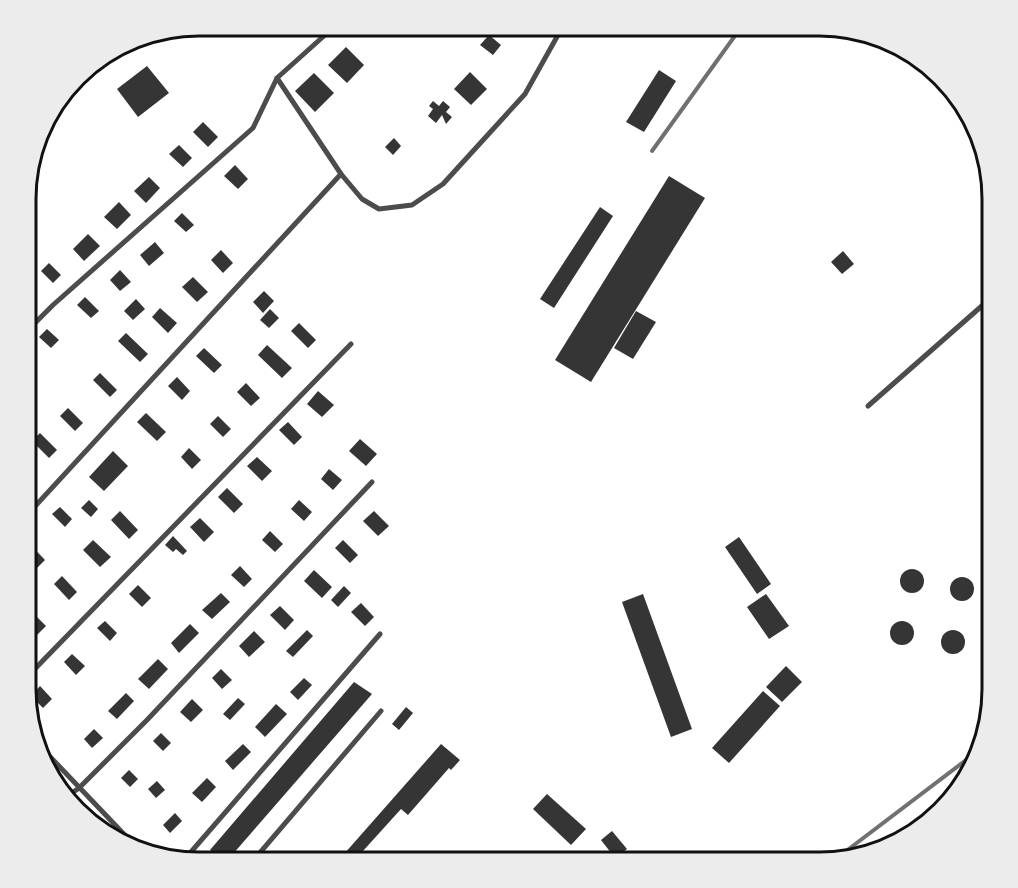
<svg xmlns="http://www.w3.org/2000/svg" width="1018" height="888" viewBox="0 0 1018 888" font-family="'PT Sans',sans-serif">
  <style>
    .building { fill: #353535 }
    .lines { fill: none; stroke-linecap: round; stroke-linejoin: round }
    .minor { stroke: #4c4c4c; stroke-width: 5 }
    .rail { stroke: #707070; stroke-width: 4 }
    .rim { fill: none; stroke: #111; stroke-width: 3 }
  </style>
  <rect width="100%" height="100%" fill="#fff"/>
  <g class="building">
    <polygon points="243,26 267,26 250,37"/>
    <polygon points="489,35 501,45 493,55 480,45"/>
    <polygon points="346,47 364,65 347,83 328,65"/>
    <polygon points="147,66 169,93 138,117 117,89"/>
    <polygon points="659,70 676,81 644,132 626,122"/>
    <polygon points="470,72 487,89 471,105 454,89"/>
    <polygon points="314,73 334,93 315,112 295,91"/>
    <polygon points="433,101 439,106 443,101 450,107 446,112 452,117 446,124 442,115 436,123 428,116 433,109 429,106"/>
    <polygon points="203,122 218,137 208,147 193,132"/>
    <polygon points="394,138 401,146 393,155 385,147"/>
    <polygon points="179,145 192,158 183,167 169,154"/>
    <polygon points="235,165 248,179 238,189 224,176"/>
    <polygon points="669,176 705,198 591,382 555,360"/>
    <polygon points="149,177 160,188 146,203 134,191"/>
    <polygon points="119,202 131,215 117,229 104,217"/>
    <polygon points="600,207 613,216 554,308 540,299"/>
    <polygon points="182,213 194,225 186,232 174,221"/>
    <polygon points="88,234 100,246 84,261 73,249"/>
    <polygon points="155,242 164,253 149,266 140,255"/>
    <polygon points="221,250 233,263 223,273 211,260"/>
    <polygon points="843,251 854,264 842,274 831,262"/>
    <polygon points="49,263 61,275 53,283 41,271"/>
    <polygon points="120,270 131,282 120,291 110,280"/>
    <polygon points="193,277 208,292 197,302 182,287"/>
    <polygon points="264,291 274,301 263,313 253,302"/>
    <polygon points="85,297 99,311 91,318 77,305"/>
    <polygon points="136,299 145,309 133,320 124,311"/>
    <polygon points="160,308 177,323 168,333 152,317"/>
    <polygon points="270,309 279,318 269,328 260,320"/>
    <polygon points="636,311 656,322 633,359 614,348"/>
    <polygon points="299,323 316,340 308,348 291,331"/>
    <polygon points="47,329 59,340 51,348 39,337"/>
    <polygon points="126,333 148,354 140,362 118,341"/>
    <polygon points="267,345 292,368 282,378 258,355"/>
    <polygon points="204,348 222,365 214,373 196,356"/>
    <polygon points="100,373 117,390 110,397 93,380"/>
    <polygon points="177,377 190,391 182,400 168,386"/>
    <polygon points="246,383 260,398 251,406 237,392"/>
    <polygon points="318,391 334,405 322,417 307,404"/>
    <polygon points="68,408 83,423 75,431 60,416"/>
    <polygon points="146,413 166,432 157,441 137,422"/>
    <polygon points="218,416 231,429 223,437 210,424"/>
    <polygon points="288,422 302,437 294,445 279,430"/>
    <polygon points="40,433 57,450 49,458 32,441"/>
    <polygon points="360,439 377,454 366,466 349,451"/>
    <polygon points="189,448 201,460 192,469 181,457"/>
    <polygon points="113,451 128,466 104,491 89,477"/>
    <polygon points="257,457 272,471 262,481 247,466"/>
    <polygon points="329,469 342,480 333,490 321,479"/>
    <polygon points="227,488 243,504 234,513 218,497"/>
    <polygon points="89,500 98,509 91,517 81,508"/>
    <polygon points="299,500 312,512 304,521 291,509"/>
    <polygon points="60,507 72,519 65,527 52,514"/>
    <polygon points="120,511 138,530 129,539 111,520"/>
    <polygon points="374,511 389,526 378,536 363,521"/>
    <polygon points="200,518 214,532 204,542 190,527"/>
    <polygon points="270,531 283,544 275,552 262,540"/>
    <polygon points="173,536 187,551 183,555 176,549 173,552 165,545"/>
    <polygon points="739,537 771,584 757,594 725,547"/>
    <polygon points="93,540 111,557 100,567 83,550"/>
    <polygon points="343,540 358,555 350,563 335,548"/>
    <polygon points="27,541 45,560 37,568 27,557"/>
    <polygon points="240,566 252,579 244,587 231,575"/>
    <circle cx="912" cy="581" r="12"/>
    <polygon points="314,570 332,587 322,598 304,581"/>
    <polygon points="62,576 77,592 69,600 54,584"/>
    <circle cx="962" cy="589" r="12"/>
    <polygon points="138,585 151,598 142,607 129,594"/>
    <polygon points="344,586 351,593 338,607 331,600"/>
    <polygon points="221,593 230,602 212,619 202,610"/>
    <polygon points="643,594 692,729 671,737 622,602"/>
    <polygon points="766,594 789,626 769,639 747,607"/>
    <polygon points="361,603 374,617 365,626 351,612"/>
    <polygon points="280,606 294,620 285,630 270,615"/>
    <polygon points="31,611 46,626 37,635 26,624 26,615"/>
    <circle cx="902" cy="633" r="12"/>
    <polygon points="105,621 117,633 110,641 97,628"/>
    <polygon points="190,624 199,633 179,653 171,643"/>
    <circle cx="953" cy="642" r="12"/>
    <polygon points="307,630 313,636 293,657 286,651"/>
    <polygon points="254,631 265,642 249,657 239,646"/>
    <polygon points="72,654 85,666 76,675 64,662"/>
    <polygon points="158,659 168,669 149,689 138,679"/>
    <polygon points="786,666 802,682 782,702 766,687"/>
    <polygon points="221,669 232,680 222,689 212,678"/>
    <polygon points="304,678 312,685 298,700 290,692"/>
    <polygon points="354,682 372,694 226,862 210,850"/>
    <polygon points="40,686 52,699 43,708 31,696"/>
    <polygon points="763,691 780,706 729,763 712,748"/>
    <polygon points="126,693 134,701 117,719 108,711"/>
    <polygon points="238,698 245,704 230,720 223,714"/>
    <polygon points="192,699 203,710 191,722 180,712"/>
    <polygon points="276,704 287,714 265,737 255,727"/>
    <polygon points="406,707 413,713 399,730 392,724"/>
    <polygon points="94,729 103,738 92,748 84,739"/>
    <polygon points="161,733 171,743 163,751 153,741"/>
    <polygon points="243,744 251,752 233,770 225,761"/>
    <polygon points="441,744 460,760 451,770 449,768 408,815 401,809 353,862 337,862"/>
    <polygon points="129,770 138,779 130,787 121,778"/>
    <polygon points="207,778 216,787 202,802 192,793"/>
    <polygon points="157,781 165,790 156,798 148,789"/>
    <polygon points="547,794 586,829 571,845 533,809"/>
    <polygon points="175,813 182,821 170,833 163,825"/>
    <polygon points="612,831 627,849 615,858 601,840"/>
  </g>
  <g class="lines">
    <g class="minor">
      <polyline points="335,26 277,78 341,174 362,199 379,209 412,205 443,184 525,94 563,26"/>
      <polyline points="28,330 53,305 253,128 277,78"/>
      <polyline points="868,406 992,297"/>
      <polyline points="27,515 341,174"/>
      <polyline points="26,678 351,344"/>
      <polyline points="36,742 140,851"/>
      <polyline points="65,798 79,788 147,720 372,482"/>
      <polyline points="184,860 380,634"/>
      <polyline points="252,862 381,711"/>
    </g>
    <g class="rail">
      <polyline points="652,151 742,26"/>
      <polyline points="833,861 978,751"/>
    </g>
  </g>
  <path d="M0 0H1018V888H0ZM199 36H819A163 163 0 0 1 982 199V689A163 163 0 0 1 819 852H199A163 163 0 0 1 36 689V199A163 163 0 0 1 199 36Z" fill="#ececec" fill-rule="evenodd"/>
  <path class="rim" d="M199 36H819A163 163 0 0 1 982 199V689A163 163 0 0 1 819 852H199A163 163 0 0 1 36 689V199A163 163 0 0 1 199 36Z"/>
</svg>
